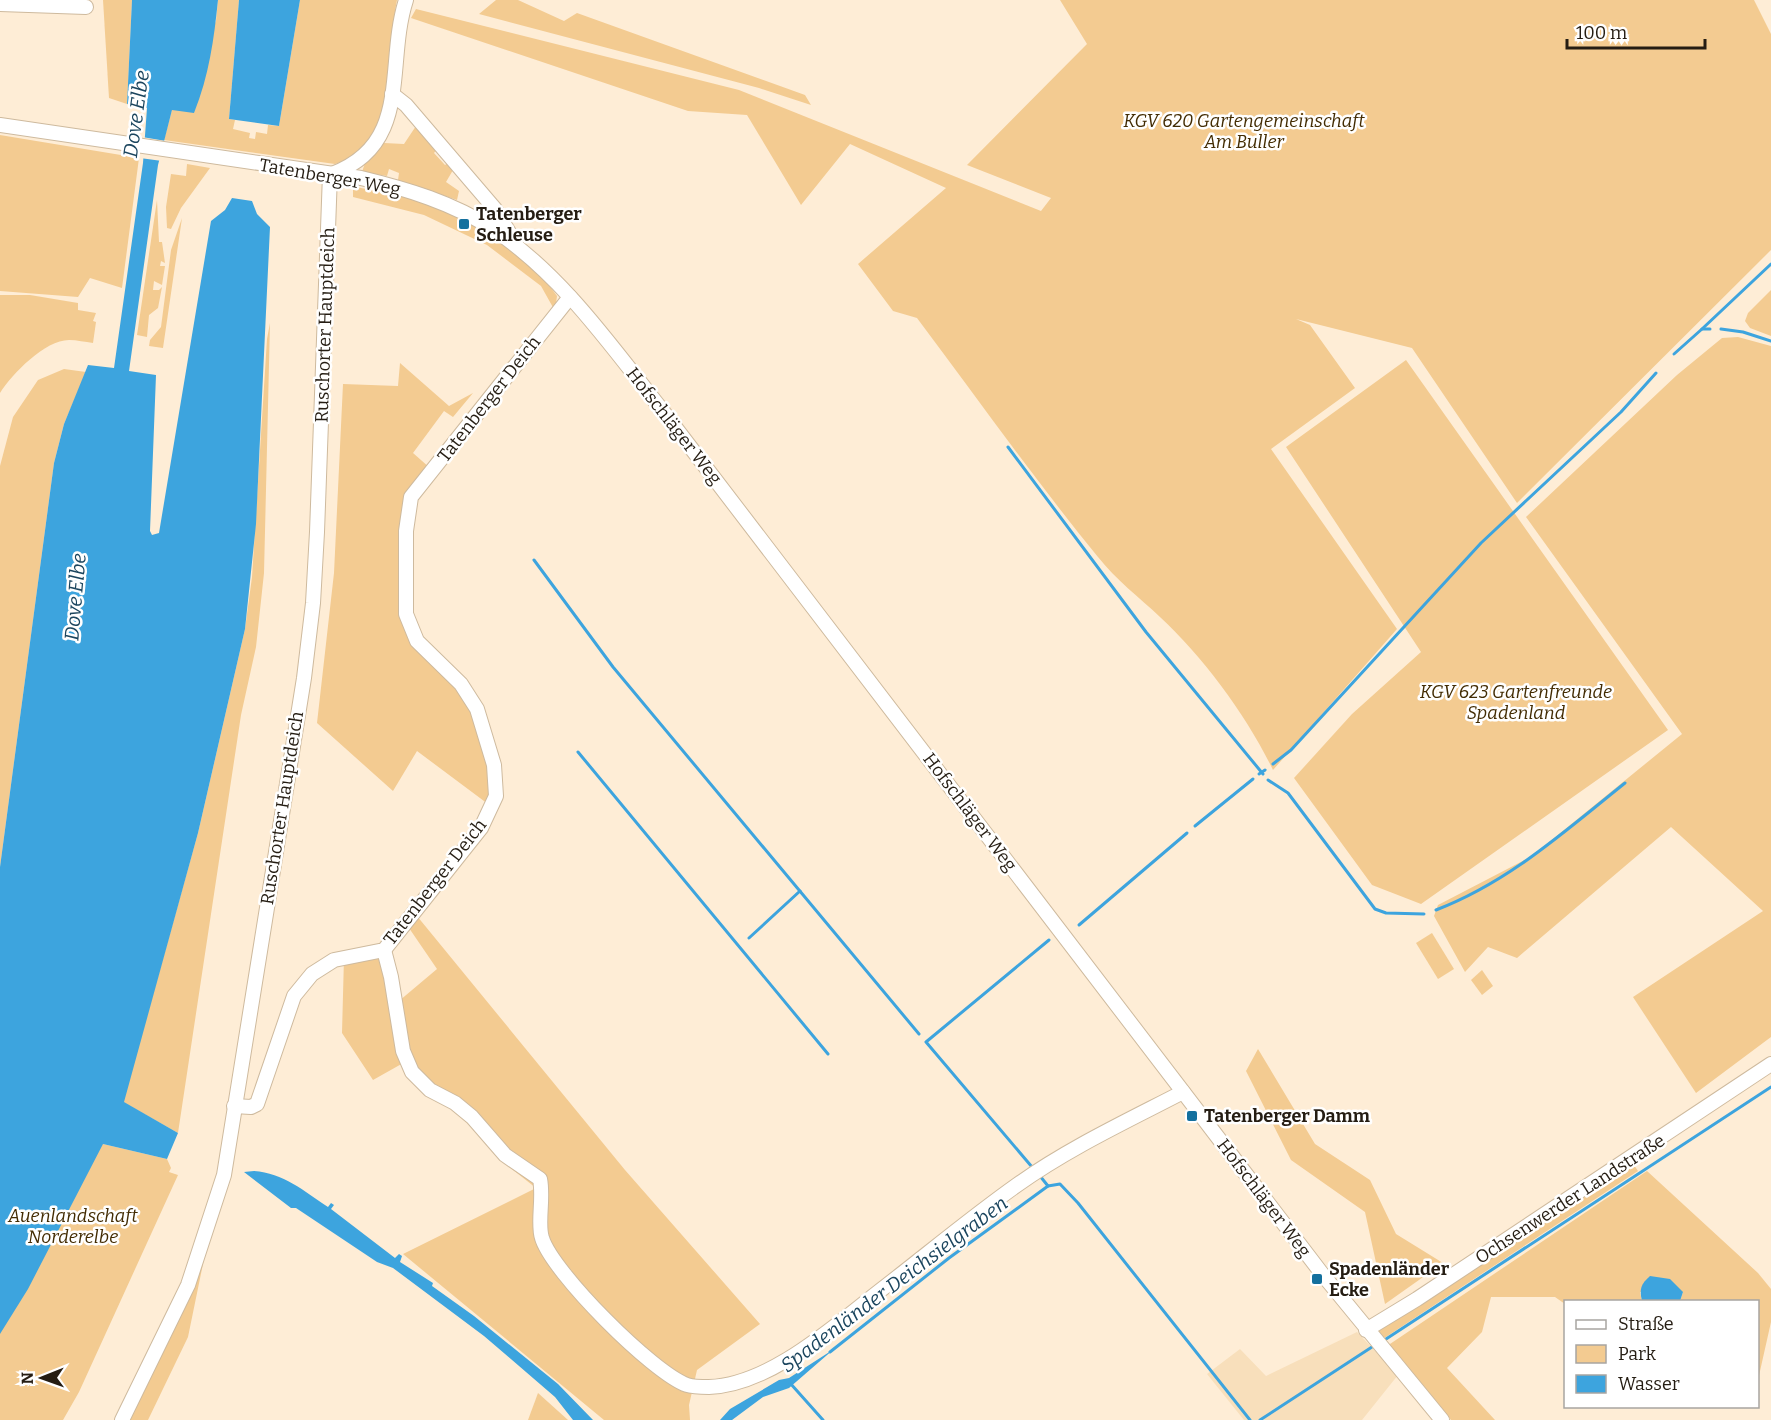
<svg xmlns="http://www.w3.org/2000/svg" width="1771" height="1420" viewBox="0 0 1771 1420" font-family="Bitter,serif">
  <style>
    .built { fill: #f8dfbb }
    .green { fill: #f3cb91 }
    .water { fill: #3da4de }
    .pier { fill: #feedd6 }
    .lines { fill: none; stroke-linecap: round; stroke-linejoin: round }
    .stream { stroke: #3da4de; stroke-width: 3 }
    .minor-casing { stroke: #ceba9e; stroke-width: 16 }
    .minor { stroke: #fff; stroke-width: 14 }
    .poi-dot { fill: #14709e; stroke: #fff; stroke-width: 2 }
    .labels { text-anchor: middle; stroke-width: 5; stroke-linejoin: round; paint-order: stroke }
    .park-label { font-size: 18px; font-style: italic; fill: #432c03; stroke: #fff }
    .street-label { font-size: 18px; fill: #251d13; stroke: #fff }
    .poi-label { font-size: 18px; font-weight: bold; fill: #251d13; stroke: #fff; text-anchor: start }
    .water-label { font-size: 20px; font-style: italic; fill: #1b455e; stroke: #fff }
  </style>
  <rect width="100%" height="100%" fill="#feedd6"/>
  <polygon class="built" points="1357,1332 1398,1375 1362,1420 1244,1420 1207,1374 1240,1349 1266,1376"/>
  <g class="green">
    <polygon points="103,0 132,0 127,104 109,98"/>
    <path d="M218 0H239L229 119 235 120 233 129 250 133 249 138 255 139 256 132 267 134 268 125 279 126 300 0H397C386 53 402 144 335 164L164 140 172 110 216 21Z"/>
    <polygon points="496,0 518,0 564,21 577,13 805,95 811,105 759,88 479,14"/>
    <path d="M1060 0H1754L1771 34V250L1517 503 1412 348 1296 319 1310 325 1355 388 1271 449 1397 629 1273 770C1247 716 1204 658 1160 617 1139 597 1116 580 1098 557 1035 480 977 398 917 318L893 311 858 264 946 188 850 144 801 205 747 115 688 111 411 18 416 9 739 90 1041 211 1051 198 967 165 1087 44Z"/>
    <polygon points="416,126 437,149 434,153 445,165 448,163 453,170 446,182 459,191 457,200 398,180 399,173 389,169 387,176 362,172 365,163 384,143 404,144"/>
    <polygon points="0,135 139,158 122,288 90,278 78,297 0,291"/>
    <polygon points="187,164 210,168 181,208 171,229 167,228 166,207 171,174 186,176"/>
    <path d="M353 186C377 192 403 195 426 203 470 219 530 257 557 296L555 311 541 286 487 245 424 215 353 197Z"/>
    <polygon points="157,200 159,242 162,242 165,263 161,261 160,266 165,266 162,285 154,281 153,290 159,290 162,287 158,308 149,315 147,337 137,335"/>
    <polygon points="182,218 163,348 149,346 150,340 161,327 171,250"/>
    <polygon points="1771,290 1771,336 1750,328 1745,321 1748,313"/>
    <path d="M0 295H30L78 303V310L96 313 93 321 96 322 93 343C85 342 77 340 69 340 45 340 12 374 0 393Z"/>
    <polygon points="270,323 264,573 256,647 241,715 178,1133 123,1102 198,833 245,629 252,577 267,339"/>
    <polygon points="1738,337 1771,346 1771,1037 1696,1093 1633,997 1763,911 1671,827 1517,958 1488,947 1465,972 1434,916 1438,905 1532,856 1682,734 1526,517 1677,375 1722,338"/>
    <polygon points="1406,360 1668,730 1421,904 1372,885 1294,778 1352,714 1421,652 1286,447"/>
    <polygon points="400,363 449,406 473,393 453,417 444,411 413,453 430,468 410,495 401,612 473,712 490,765 492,798 488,804 417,751 393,791 317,723 334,573 343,384 398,386"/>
    <polygon points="64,369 86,372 64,424 54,463 0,867 0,466 13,417 38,380"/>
    <polygon points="417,916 625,1170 760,1324 697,1370 689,1405 690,1420 604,1420 403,1254 536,1188 503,1162 479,1133 411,1075 405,1062 373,1080 342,1033 344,957 381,944 399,1001 437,969 409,928"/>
    <polygon points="1432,933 1454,969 1438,979 1416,943"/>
    <polygon points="1482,970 1493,986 1482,995 1471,980"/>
    <polygon points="1258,1049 1315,1144 1370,1180 1396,1234 1443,1263 1385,1304 1365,1212 1291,1160 1246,1071"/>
    <polygon points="0,1136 103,1144 167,1159 171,1168 169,1172 178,1175 79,1392 63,1420 0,1420"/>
    <polygon points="1634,1165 1638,1171 1386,1337 1381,1338 1377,1332"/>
    <polygon points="1647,1171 1758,1273 1771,1289 1771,1322 1758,1380 1758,1302 1680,1301 1683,1292 1640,1292 1642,1301 1566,1302 1565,1304 1555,1297 1491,1297 1482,1332 1447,1368 1495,1420 1451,1420 1387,1346"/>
    <polygon points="204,1259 188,1337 148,1420 128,1420 156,1367"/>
    <polygon points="538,1393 568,1420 528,1420"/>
  </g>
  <g class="water">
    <path d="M132 0H218C214 39 209 76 194 113L172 110 158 165 129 371 156 375 150 531 152 535 159 533 211 221 225 210 232 198 252 201 257 214 270 227 256 524 245 629 198 833 124 1102 178 1133 167 1159 103 1144 28 1289 0 1334V867L54 463 64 424 88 365 114 368 143 163 147 108 127 104Z"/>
    <polygon points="239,0 300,0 279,126 229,119"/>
    <path d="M254 1171C283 1173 304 1191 328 1207L331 1203 334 1205 331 1209 395 1258 399 1254 402 1256 400 1262 433 1283 432 1286 474 1316 558 1384 593 1420H573L555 1397 484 1336 393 1268 377 1262 296 1208H291L244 1172Z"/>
    <path d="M1650 1276 1670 1279 1683 1292 1680 1301H1642C1639 1289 1641 1284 1650 1276Z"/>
    <polygon points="834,1349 789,1388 763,1397 732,1420 720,1420 730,1409 779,1380 789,1378"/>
  </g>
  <polygon class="pier" points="142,137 166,141 162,161 140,158"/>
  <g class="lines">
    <g class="stream">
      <polyline points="1702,329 1771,264"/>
      <polyline points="1721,329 1743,332 1771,341"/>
      <polyline points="1674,354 1702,329 1710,329"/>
      <polyline points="1008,447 1146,632 1263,774"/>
      <polyline points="534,560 613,667 919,1034"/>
      <polyline points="578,752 828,1054"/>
      <polyline points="1273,764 1291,750 1481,543 1621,412 1656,373"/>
      <polyline points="1259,774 1265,770"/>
      <polyline points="1268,780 1288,793 1375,909 1386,913 1424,914"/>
      <polyline points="1195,826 1253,779"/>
      <path d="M1436 910C1509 882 1565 831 1625 783"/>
      <polyline points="1079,925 1187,833"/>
      <polyline points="749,938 800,891"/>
      <polyline points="1032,1167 926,1042 1049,940"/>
      <polyline points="1040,1176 1048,1186 1060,1184 1078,1203 1250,1420"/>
      <polyline points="1383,1341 1771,1087"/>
      <polyline points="830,1352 949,1258 1048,1186"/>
      <polyline points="790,1383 823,1420"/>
      <polyline points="1260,1420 1375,1345"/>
    </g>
    <g class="minor-casing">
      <g id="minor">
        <polyline points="0,4 86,7"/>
        <polyline points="392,94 406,105 495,209 516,244"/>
        <path d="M0 125 361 178C407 189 453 203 493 229 562 275 611 346 662 410L1323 1275 1442 1420"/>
        <path d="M332 174C413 144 385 65 406 0"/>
        <path d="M384 950 391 977 403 1051 412 1072 430 1090 455 1103 472 1117 505 1155 540 1179C544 1198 537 1224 542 1238 552 1272 653 1373 687 1385 693 1387 703 1387 709 1387 769 1385 832 1328 877 1293 924 1257 969 1219 1017 1185 1069 1148 1127 1121 1183 1092"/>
        <polyline points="234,1106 251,1107 257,1104 294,996 312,974 334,960 384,950 481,828 496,796 494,765 477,709 461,684 417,641 406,614 406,531 411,497 570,297"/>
        <polyline points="1366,1330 1417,1299 1771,1064"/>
        <polyline points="122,1420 188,1285 224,1175 304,678 313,603 317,532 330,174"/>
      </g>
    </g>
    <use href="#minor" class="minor"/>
  </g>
  <g class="poi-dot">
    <rect x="458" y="218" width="12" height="12" rx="3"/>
    <rect x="1186" y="1110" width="12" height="12" rx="3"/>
    <rect x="1311" y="1273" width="12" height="12" rx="3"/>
  </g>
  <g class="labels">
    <g class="park-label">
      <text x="1244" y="127">KGV 620 Gartengemeinschaft<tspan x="1244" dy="21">Am Buller</tspan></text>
      <text x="1516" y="698">KGV 623 Gartenfreunde<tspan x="1516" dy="21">Spadenland</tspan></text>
      <text x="73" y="1222">Auenlandschaft<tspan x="73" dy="21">Norderelbe</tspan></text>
    </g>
    <g class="street-label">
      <text transform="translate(330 177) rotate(10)" y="6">Tatenberger Weg</text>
      <text transform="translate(325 325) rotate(-88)" y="6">Ruschorter Hauptdeich</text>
      <text transform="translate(489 399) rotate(-52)" y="6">Tatenberger Deich</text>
      <text transform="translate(674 426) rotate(52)" y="6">Hofschläger Weg</text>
      <text transform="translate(282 808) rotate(-81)" y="6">Ruschorter Hauptdeich</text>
      <text transform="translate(970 812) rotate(53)" y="6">Hofschläger Weg</text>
      <text transform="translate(435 882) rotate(-52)" y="6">Tatenberger Deich</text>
      <text transform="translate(1264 1198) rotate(53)" y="6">Hofschläger Weg</text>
      <text transform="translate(1570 1199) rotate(-33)" y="6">Ochsenwerder Landstraße</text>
    </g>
    <g class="poi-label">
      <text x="476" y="220">Tatenberger<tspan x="476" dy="21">Schleuse</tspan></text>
      <text x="1204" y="1122">Tatenberger Damm</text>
      <text x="1329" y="1275">Spadenländer<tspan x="1329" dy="21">Ecke</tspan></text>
    </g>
    <g class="water-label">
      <text transform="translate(136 114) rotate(-82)" y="7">Dove Elbe</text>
      <text transform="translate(75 597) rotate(-85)" y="7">Dove Elbe</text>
      <text transform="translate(894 1284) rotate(-37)" y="7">Spadenländer Deichsielgraben</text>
    </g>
  </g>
  <rect x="1564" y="1300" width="195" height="108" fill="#ffffff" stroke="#a8a5a1" stroke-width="1.5"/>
  <rect x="1576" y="1320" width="30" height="9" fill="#ffffff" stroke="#a8a5a1" stroke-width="1.5"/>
  <text x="1618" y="1330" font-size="18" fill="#251d13">Straße</text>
  <rect x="1576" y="1345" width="30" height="18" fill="#f3cb91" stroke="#a8a5a1" stroke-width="1.5"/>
  <text x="1618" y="1360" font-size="18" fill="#251d13">Park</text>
  <rect x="1576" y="1375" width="30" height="18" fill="#3da4de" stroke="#a8a5a1" stroke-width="1.5"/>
  <text x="1618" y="1390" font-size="18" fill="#251d13">Wasser</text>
  <g transform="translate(42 1378) rotate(269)" stroke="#ffffff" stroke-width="4.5" paint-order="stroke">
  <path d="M0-4.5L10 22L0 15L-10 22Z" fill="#251d13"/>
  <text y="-9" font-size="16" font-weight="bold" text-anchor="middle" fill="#251d13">N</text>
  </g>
  <path d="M1567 39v9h138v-9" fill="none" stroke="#251d13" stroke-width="3"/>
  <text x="1576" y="39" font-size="18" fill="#251d13" stroke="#ffffff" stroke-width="4.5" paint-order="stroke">100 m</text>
</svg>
